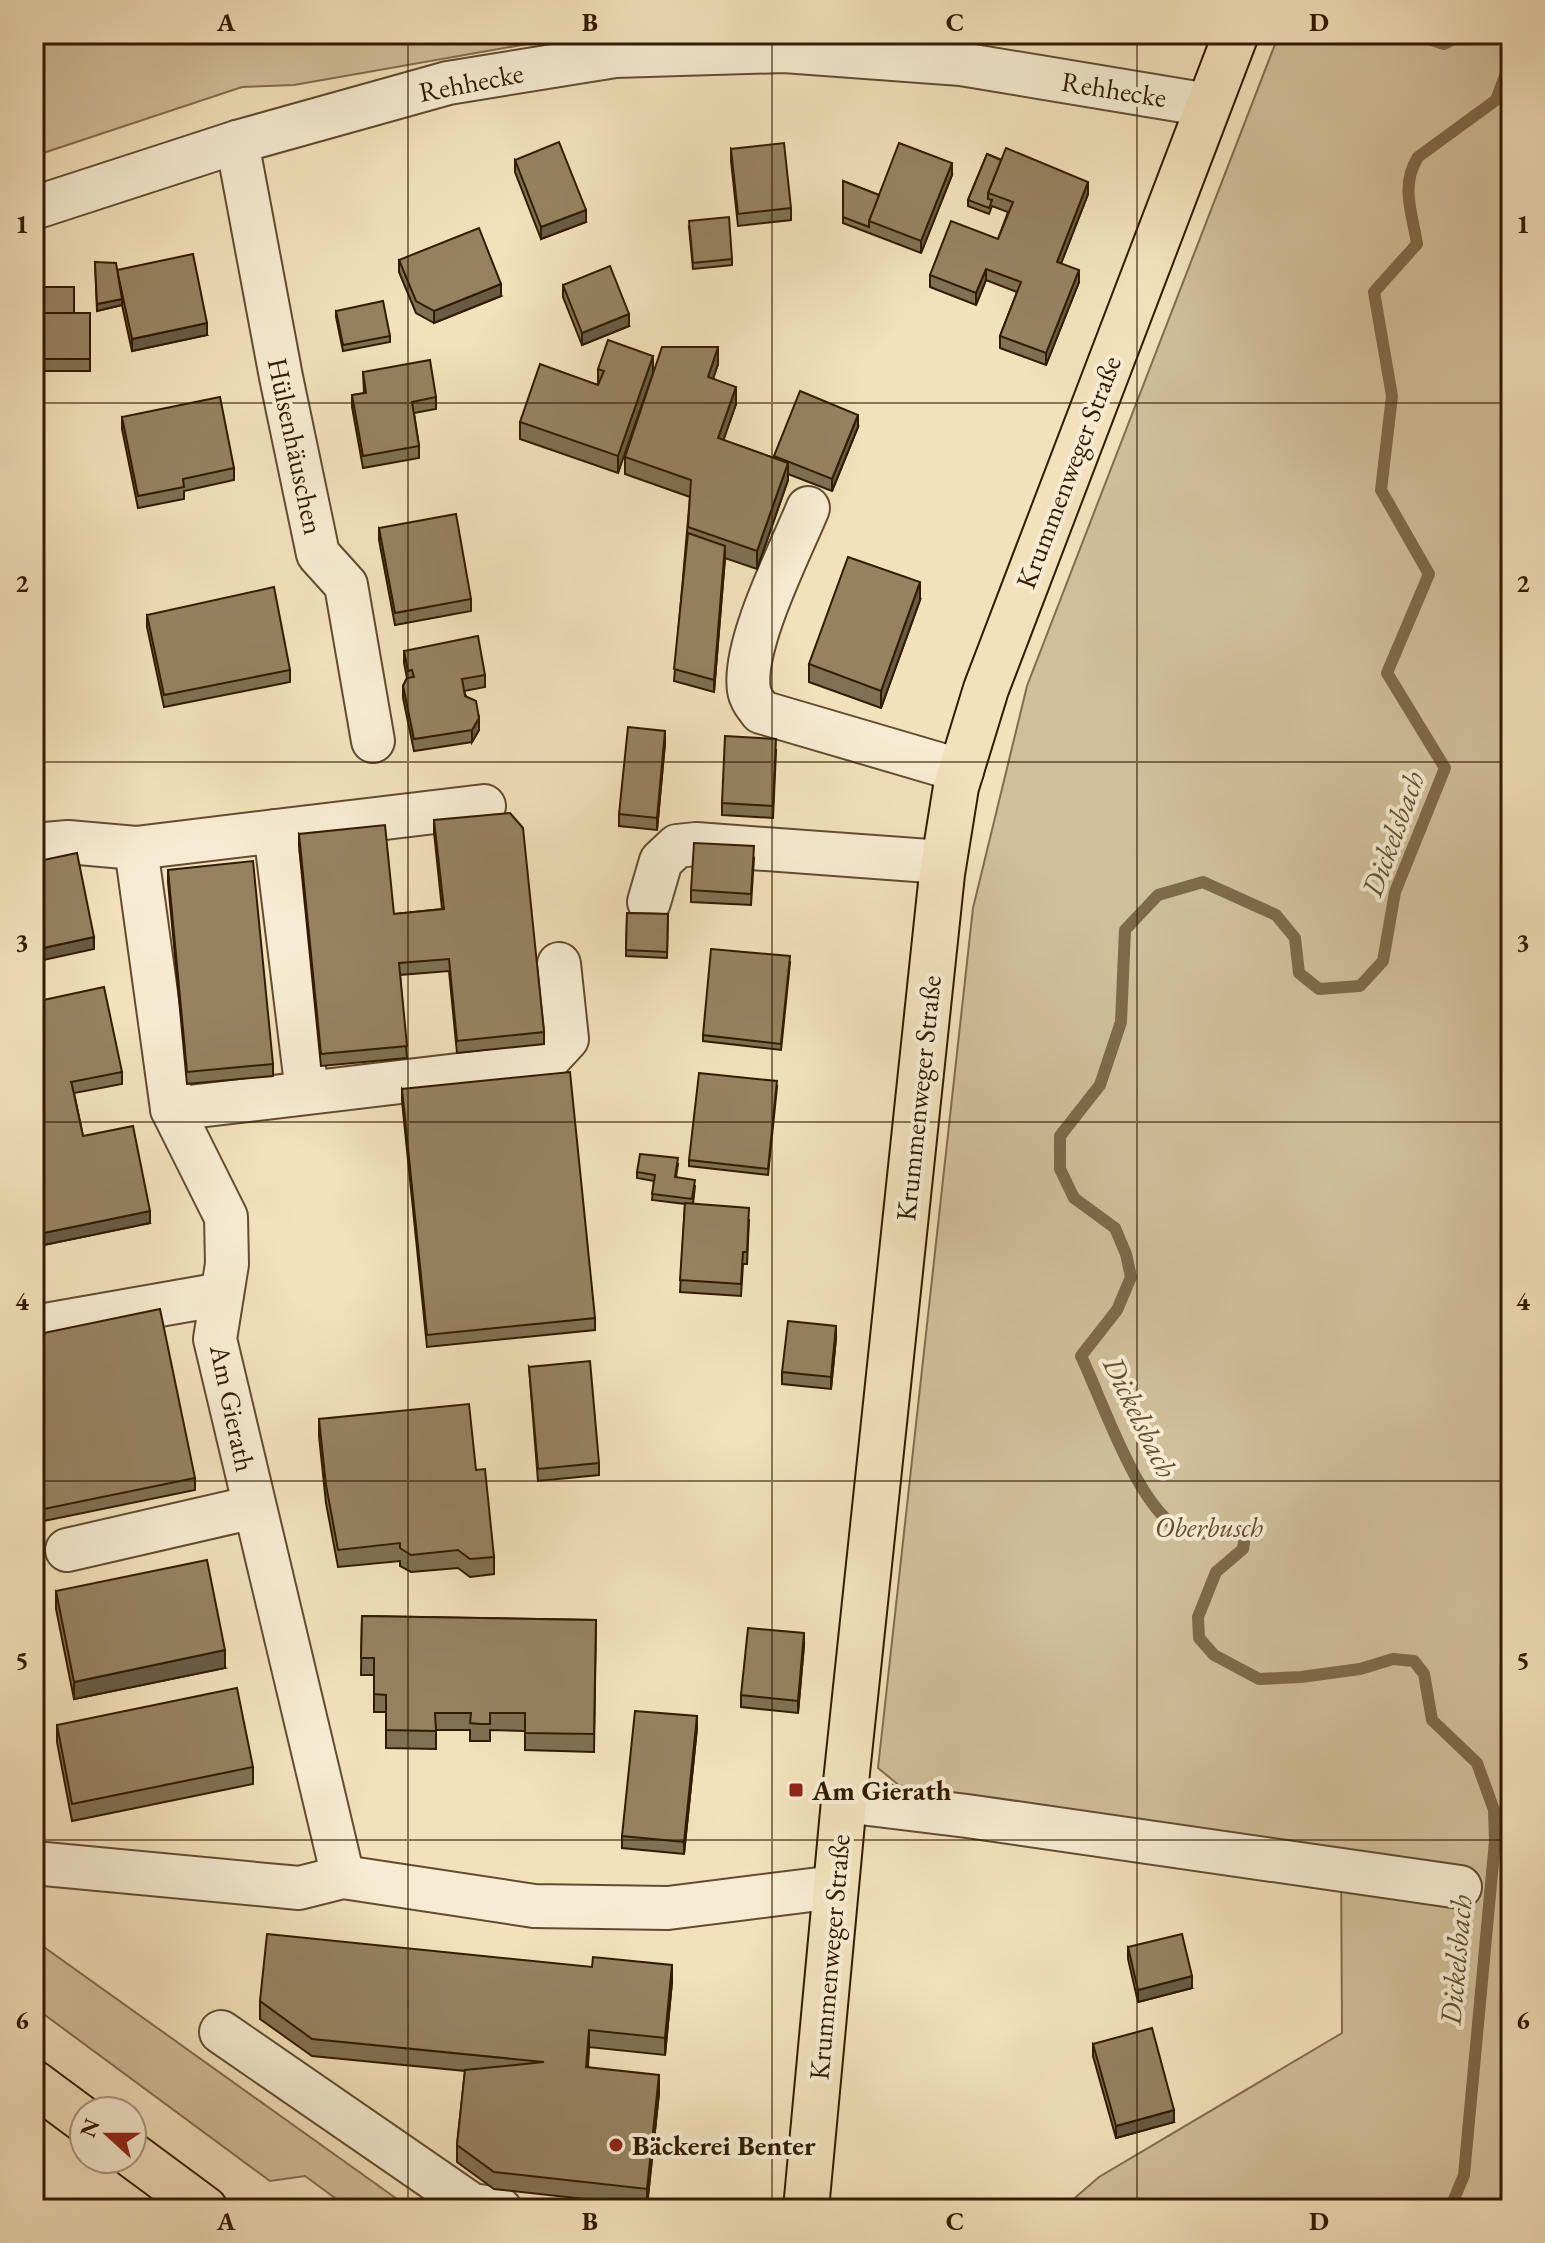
<svg xmlns="http://www.w3.org/2000/svg" width="1545" height="2243" viewBox="0 0 1545 2243" font-family="'EB Garamond',serif">
  <style>
    .green { fill: #d1bf9b; stroke: #826d4e; stroke-width: 2 }
    .lines { fill: none; stroke-linecap: round; stroke-linejoin: round }
    .stream { stroke: #7e6a4a; stroke-width: 12 }
    .minor-casing { stroke: #624c2f; stroke-width: 46 }
    .major-casing { stroke: #321b00; stroke-width: 48 }
    .highway-casing { stroke: #321b00; stroke-width: 48 }
    .minor { stroke: #f7ecd3; stroke-width: 42 }
    .major { stroke: #f2e1bb; stroke-width: 44 }
    .highway { stroke: #f2e1bb; stroke-width: 44 }
    .wall { fill: #817053; stroke: #321b00; stroke-width: 2 }
    .shaded-wall { fill: #695b44; stroke: #321b00; stroke-width: 2 }
    .building { fill: #968261; stroke: #321b00; stroke-width: 2 }
    .grid { fill: none; stroke: #321b00; stroke-width: 2; stroke-opacity: 0.55 }
    .poi-dot { fill: #8f2418; stroke: #f7ecd3; stroke-width: 3 }
    .labels { text-anchor: middle; stroke-width: 8; stroke-linejoin: round; paint-order: stroke }
    .street-label { font-size: 28px; fill: #321b00; stroke: #f7ecd3 }
    .park-label { font-size: 28px; font-style: italic; fill: #624c2e; stroke: #f7ecd3 }
    .poi-label { font-size: 28px; font-weight: bold; fill: #321b00; stroke: #f7ecd3; text-anchor: start }
    .water-label { font-size: 30px; font-style: italic; fill: #654f31; stroke: #f7ecd3 }
    .neatline { fill: none; stroke: #321b00; stroke-width: 3 }
    .grid-label { font-size: 26px; text-anchor: middle; font-weight: bold; fill: #321b00 }
  </style>
  <rect width="100%" height="100%" fill="#f2e1bb"/>
  <filter id="stains"><feTurbulence type="fractalNoise" baseFrequency=".0025" numOctaves="4"/><feColorMatrix values="0 0 0 0 .2 0 0 0 0 .09 0 0 0 0 .02 0 0 0 .5 -.17"/></filter>
  <radialGradient id="worn" r=".72"><stop offset=".6" stop-color="#630" stop-opacity="0"/><stop offset="1" stop-color="#630" stop-opacity=".3"/></radialGradient>
  <g class="green">
    <polygon points="34,34 566,34 567,37 294,85 242,87 34,156"/>
    <polygon points="1279,34 1511,34 1511,2209 1062,2209 1099,2177 1342,2033 1341,1858 917,1800 878,1768 973,908 1027,686"/>
    <polygon points="34,1941 34,1940 411,2209 350,2209 305,2176 270,2181 34,2007"/>
  </g>
  <g class="lines">
    <g class="stream">
      <polyline points="1424,34 1429,39 1444,44 1464,34"/>
      <path d="M1450 2209 1464 2175 1495 1841 1494 1810 1477 1763 1432 1720 1424 1674 1414 1661 1393 1659 1360 1669 1301 1677 1259 1679 1214 1655 1199 1638 1198 1617 1216 1572 1243 1549 1245 1536C1239 1534 1232 1531 1227 1530 1211 1529 1202 1538 1184 1531 1139 1514 1102 1399 1081 1356L1117 1310 1131 1277 1126 1254 1115 1228 1074 1198 1060 1169V1136L1100 1085 1121 1022 1125 930 1158 895 1203 882 1276 915 1295 938 1299 973 1319 989 1360 986 1383 961 1395 892 1445 768 1387 673 1429 574 1381 490 1392 396 1374 292 1417 244C1412 212 1400 186 1418 157L1496 100 1507 71 1511 50"/>
    </g>
    <g class="minor-casing">
      <g id="minor">
        <polyline points="237,142 281,377 318,554 346,585 373,741"/>
        <polyline points="34,208 237,142 448,83 615,56 784,51 961,64 1208,105"/>
        <path d="M808 508C790 552 742 645 749 690 750 698 756 705 761 712L962 771"/>
        <polyline points="275,831 307,1092"/>
        <polyline points="34,845 68,842 136,848 484,806"/>
        <polyline points="136,848 172,1109 226,1217 227,1264 215,1339 343,1877"/>
        <polyline points="649,902 661,861 677,846 696,844 943,862"/>
        <polyline points="172,1109 543,1065 567,1039 559,964"/>
        <polyline points="34,1327 222,1294"/>
        <polyline points="67,1550 254,1507"/>
        <polyline points="844,1801 967,1816 1460,1887"/>
        <polyline points="34,1863 299,1888 343,1877 534,1906 668,1908 835,1887"/>
        <polyline points="221,2032 472,2205 500,2209"/>
      </g>
    </g>
    <g class="major-casing">
      <polyline id="major" points="806,2209 844,1801 942,874 956,787 986,689 1236,34"/>
    </g>
    <g class="highway-casing">
      <g id="highway">
        <polyline points="34,2083 84,2120"/>
        <polyline points="132,2155 205,2209"/>
      </g>
    </g>
    <use href="#minor" class="minor"/>
    <use href="#major" class="major"/>
    <use href="#highway" class="highway"/>
  </g>
  <g class="wall">
    <polygon points="731,149 791,208 791,220 738,226 731,161"/>
    <polygon points="987,154 1088,194 1061,263 1079,282 1046,365 1000,348 1000,336 1017,292 986,280 976,305 930,287 930,275 998,239 1008,212 992,206 989,214 968,206 968,200"/>
    <polygon points="515,160 586,222 541,239 515,172"/>
    <polygon points="952,175 921,253 843,223 843,181 879,195"/>
    <polygon points="689,227 732,259 732,265 693,269"/>
    <polygon points="399,260 501,296 434,323 416,313 399,272"/>
    <polygon points="95,262 117,270 207,335 132,351 122,305 97,311"/>
    <polygon points="563,285 629,326 582,345 563,297"/>
    <polygon points="38,287 74,313 90,313 90,371 39,371"/>
    <polygon points="336,311 390,336 390,342 343,351 336,317"/>
    <polygon points="653,356 618,473 520,439 520,422 598,384 598,369"/>
    <polygon points="718,364 713,378 736,404 723,440 774,458 774,456 858,427 832,491 788,474 788,480 757,569 725,558 714,692 674,681 690,497 625,474 625,457"/>
    <polygon points="363,372 436,397 436,409 414,413 419,446 419,458 363,468 352,407 352,395 364,393"/>
    <polygon points="122,417 234,468 234,480 184,491 184,499 138,508 122,429"/>
    <polygon points="379,528 471,599 471,611 395,625 379,540"/>
    <polygon points="920,600 881,708 809,682 809,664"/>
    <polygon points="147,615 290,670 290,682 164,707 147,627"/>
    <polygon points="404,651 485,675 485,687 464,691 479,730 472,742 414,751 403,698 403,686 407,678 404,663"/>
    <polygon points="665,743 657,830 619,826 619,814"/>
    <polygon points="776,751 773,818 722,815 722,803"/>
    <polygon points="434,820 544,1032 544,1044 457,1053 449,971 400,975 407,1058 321,1066 299,846 299,834 394,914 442,909 434,832"/>
    <polygon points="754,858 751,905 691,902 691,890"/>
    <polygon points="168,870 273,1064 273,1076 187,1084 168,882"/>
    <polygon points="627,913 668,914 667,958 626,956"/>
    <polygon points="790,963 781,1050 703,1041 703,1035"/>
    <polygon points="34,1002 122,1072 122,1084 74,1093 83,1136 150,1223 34,1247"/>
    <polygon points="777,1087 768,1175 689,1166 689,1160"/>
    <polygon points="402,1089 595,1318 595,1330 427,1347 402,1101"/>
    <polygon points="678,1164 676,1177 695,1186 693,1204 749,1220 747,1264 743,1264 741,1296 680,1292 685,1204 652,1200 654,1181 637,1178 637,1172"/>
    <polygon points="34,1335 195,1478 195,1490 34,1523"/>
    <polygon points="836,1338 831,1389 782,1384 782,1372"/>
    <polygon points="529,1367 599,1463 599,1475 538,1481"/>
    <polygon points="319,1419 476,1470 494,1557 494,1574 470,1577 458,1568 411,1572 400,1566 400,1561 338,1567 326,1503 319,1436"/>
    <polygon points="56,1591 225,1668 74,1699 56,1609"/>
    <polygon points="362,1616 596,1620 594,1752 525,1750 525,1731 490,1730 490,1741 470,1741 470,1730 436,1730 436,1749 386,1748 386,1712 374,1712 374,1675 361,1675"/>
    <polygon points="804,1645 798,1713 741,1707 741,1695"/>
    <polygon points="57,1725 253,1767 253,1784 72,1821 57,1742"/>
    <polygon points="697,1728 684,1854 622,1848 622,1836"/>
    <polygon points="1128,1947 1192,1988 1138,2002 1128,1959"/>
    <polygon points="672,1982 665,2055 589,2047 588,2067 659,2093 647,2206 494,2189 457,2162 457,2145 465,2071 312,2056 260,2019 260,2001"/>
    <polygon points="1093,2044 1174,2122 1116,2138 1093,2056"/>
  </g>
  <g class="shaded-wall">
    <polygon points="952,163 952,175 921,253 921,241"/>
    <polygon points="1088,182 1088,194 1057,274 1057,262"/>
    <polygon points="586,210 586,222 541,239 541,227"/>
    <polygon points="986,269 986,280 976,305 976,293"/>
    <polygon points="1079,270 1079,282 1046,365 1046,353"/>
    <polygon points="501,284 501,296 434,323 434,311"/>
    <polygon points="122,299 122,305 97,311 97,304"/>
    <polygon points="629,314 629,326 582,345 582,333"/>
    <polygon points="207,323 207,335 132,351 132,339"/>
    <polygon points="718,347 718,364 708,394 708,377"/>
    <polygon points="653,356 653,373 618,473 618,456"/>
    <polygon points="736,387 736,404 718,456 718,438"/>
    <polygon points="858,415 858,427 832,491 832,479"/>
    <polygon points="788,463 788,480 757,569 757,551"/>
    <polygon points="725,546 725,558 714,692 714,680"/>
    <polygon points="920,582 920,600 881,708 881,691"/>
    <polygon points="479,718 479,730 472,742 472,730"/>
    <polygon points="665,731 665,743 657,830 657,818"/>
    <polygon points="94,937 94,949 34,962 34,974 34,950"/>
    <polygon points="150,1211 150,1223 34,1247 34,1235"/>
    <polygon points="836,1326 836,1338 831,1389 831,1377"/>
    <polygon points="804,1633 804,1645 798,1713 798,1701"/>
    <polygon points="225,1650 225,1668 74,1699 74,1682"/>
    <polygon points="697,1716 697,1728 684,1854 684,1842"/>
    <polygon points="672,1965 672,1982 665,2055 665,2038"/>
    <polygon points="1192,1976 1192,1988 1138,2002 1138,1990"/>
    <polygon points="589,2030 589,2047 586,2084 586,2067"/>
    <polygon points="659,2075 659,2093 647,2206 647,2189"/>
    <polygon points="1174,2110 1174,2122 1116,2138 1116,2126"/>
  </g>
  <g class="building">
    <polygon points="559,142 586,210 541,227 515,160"/>
    <polygon points="784,143 791,208 738,214 731,149"/>
    <polygon points="899,143 952,163 921,241 869,221"/>
    <polygon points="1006,148 1088,182 1057,262 1079,270 1046,353 1000,336 1021,282 986,269 976,293 930,275 951,221 998,239 1013,202 988,193"/>
    <polygon points="987,154 1001,160 988,193 988,199 992,200 989,208 968,200"/>
    <polygon points="843,181 879,195 869,221 869,227 843,217"/>
    <polygon points="729,217 732,259 693,263 689,221"/>
    <polygon points="479,228 501,284 434,311 416,301 399,260"/>
    <polygon points="193,254 207,323 132,339 117,270"/>
    <polygon points="95,262 116,263 122,299 97,304"/>
    <polygon points="610,266 629,314 582,333 563,285"/>
    <rect x="38" y="287" width="36" height="26"/>
    <polygon points="383,301 390,336 343,345 336,311"/>
    <polygon points="38,313 90,313 90,359 39,359"/>
    <polygon points="608,340 653,356 618,456 520,422 540,364 598,385 604,371 598,369"/>
    <polygon points="662,347 718,347 708,377 736,387 718,438 788,463 757,551 688,527 691,480 625,457"/>
    <polygon points="430,360 436,397 412,402 419,446 363,456 352,395 366,393 363,372"/>
    <polygon points="800,391 858,415 832,479 774,456"/>
    <polygon points="220,397 234,468 183,479 184,487 138,496 122,417"/>
    <polygon points="456,514 471,599 395,613 379,528"/>
    <polygon points="688,533 725,546 714,680 674,669"/>
    <polygon points="848,557 920,582 881,691 809,664"/>
    <polygon points="274,587 290,670 164,695 147,615"/>
    <polygon points="478,636 485,675 462,679 465,696 476,701 479,718 472,730 414,739 403,686 407,678 414,677 412,670 408,671 404,651"/>
    <polygon points="628,727 665,731 657,818 619,814"/>
    <polygon points="725,736 776,739 773,806 722,803"/>
    <polygon points="510,813 523,828 544,1032 457,1041 449,959 399,963 407,1046 321,1054 299,834 385,825 394,914 444,909 434,820"/>
    <polygon points="694,843 754,846 751,894 691,890"/>
    <polygon points="77,853 94,937 34,950 34,862"/>
    <polygon points="253,861 273,1064 187,1072 168,870"/>
    <polygon points="627,913 668,914 667,952 626,950"/>
    <polygon points="711,949 790,956 781,1044 703,1035"/>
    <polygon points="104,987 122,1072 71,1082 72,1085 83,1136 133,1126 150,1211 34,1235 34,1002"/>
    <polygon points="570,1072 595,1318 427,1335 402,1089"/>
    <polygon points="699,1073 777,1081 768,1169 689,1160"/>
    <polygon points="640,1154 678,1158 675,1177 695,1180 692,1199 652,1194 655,1175 637,1172"/>
    <polygon points="685,1203 749,1208 747,1252 743,1252 741,1284 680,1280"/>
    <polygon points="160,1309 195,1478 34,1511 34,1335"/>
    <polygon points="788,1321 836,1326 831,1377 782,1372"/>
    <polygon points="590,1361 599,1463 538,1469 529,1367"/>
    <polygon points="469,1404 476,1470 485,1469 494,1557 470,1559 458,1550 411,1555 400,1548 400,1543 338,1550 326,1485 319,1419"/>
    <polygon points="207,1560 225,1650 74,1682 56,1591"/>
    <polygon points="362,1616 596,1620 594,1734 525,1733 525,1713 490,1713 490,1724 481,1724 470,1723 471,1713 435,1713 436,1731 386,1730 386,1695 374,1694 374,1658 361,1658"/>
    <polygon points="748,1628 804,1633 798,1701 741,1695"/>
    <polygon points="237,1688 253,1767 72,1804 57,1725"/>
    <polygon points="635,1711 697,1716 684,1842 622,1836"/>
    <polygon points="267,1934 592,1967 593,1957 672,1965 665,2038 589,2030 586,2067 659,2075 647,2189 494,2172 457,2145 465,2070 544,2062 312,2039 260,2001"/>
    <polygon points="1182,1934 1192,1976 1138,1990 1128,1947"/>
    <polygon points="1152,2028 1174,2110 1116,2126 1093,2044"/>
  </g>
  <path class="grid" d="M408 34V2209M772 34V2209M1137 34V2209M34 403H1511M34 762H1511M34 1122H1511M34 1481H1511M34 1840H1511"/>
  <g class="poi-dot">
    <rect x="788" y="1782" width="16" height="16" rx="4"/>
    <circle cx="616" cy="2145" r="8"/>
  </g>
  <g class="labels">
    <g class="street-label">
      <text transform="translate(471 82) rotate(-11)" y="10">Rehhecke</text>
      <text transform="translate(1114 89) rotate(9)" y="10">Rehhecke</text>
      <text transform="translate(296 446) rotate(78)" y="10">Hülsenhäuschen</text>
      <text transform="translate(1068 472) rotate(-69)" y="10">Krummenweger Straße</text>
      <text transform="translate(918 1098) rotate(-84)" y="10">Krummenweger Straße</text>
      <text transform="translate(233 1408) rotate(78)" y="10">Am Gierath</text>
      <text transform="translate(829 1957) rotate(-85)" y="10">Krummenweger Straße</text>
    </g>
    <g class="park-label">
      <text x="1209" y="1537">Oberbusch</text>
    </g>
    <g class="poi-label">
      <text x="812" y="1800">Am Gierath</text>
      <text x="632" y="2155">Bäckerei Benter</text>
    </g>
    <g class="water-label">
      <text transform="translate(1393 834) rotate(-70)" y="10">Dickelsbach</text>
      <text transform="translate(1140 1417) rotate(64)" y="10">Dickelsbach</text>
      <text transform="translate(1456 1960) rotate(-85)" y="10">Dickelsbach</text>
    </g>
  </g>
  <rect width="1545" height="2243" fill="none" stroke="#f2e1bb" stroke-width="88"/>
  <g transform="translate(108 2135) rotate(291)"><circle r="38" fill="#f7ecd3" stroke="#a8987f" stroke-width="2"/>
  <path d="M0-6L14 30L0 20L-14 30Z" fill="#8f2418"/>
  <text y="-12" font-size="22" font-weight="bold" text-anchor="middle" fill="#321b00">N</text>
  </g>
  <rect x="44" y="44" width="1457" height="2155" class="neatline"/>
  <g class="grid-label">
    <text x="226" y="31">A</text>
    <text x="590" y="31">B</text>
    <text x="955" y="31">C</text>
    <text x="1319" y="31">D</text>
    <text x="22" y="233">1</text>
    <text x="1523" y="233">1</text>
    <text x="22" y="592">2</text>
    <text x="1523" y="592">2</text>
    <text x="22" y="951">3</text>
    <text x="1523" y="951">3</text>
    <text x="22" y="1310">4</text>
    <text x="1523" y="1310">4</text>
    <text x="22" y="1669">5</text>
    <text x="1523" y="1669">5</text>
    <text x="22" y="2029">6</text>
    <text x="1523" y="2029">6</text>
    <text x="226" y="2230">A</text>
    <text x="590" y="2230">B</text>
    <text x="955" y="2230">C</text>
    <text x="1319" y="2230">D</text>
  </g>
  <rect width="100%" height="100%" filter="url(#stains)"/>
  <rect width="100%" height="100%" fill="url(#worn)"/>
</svg>
